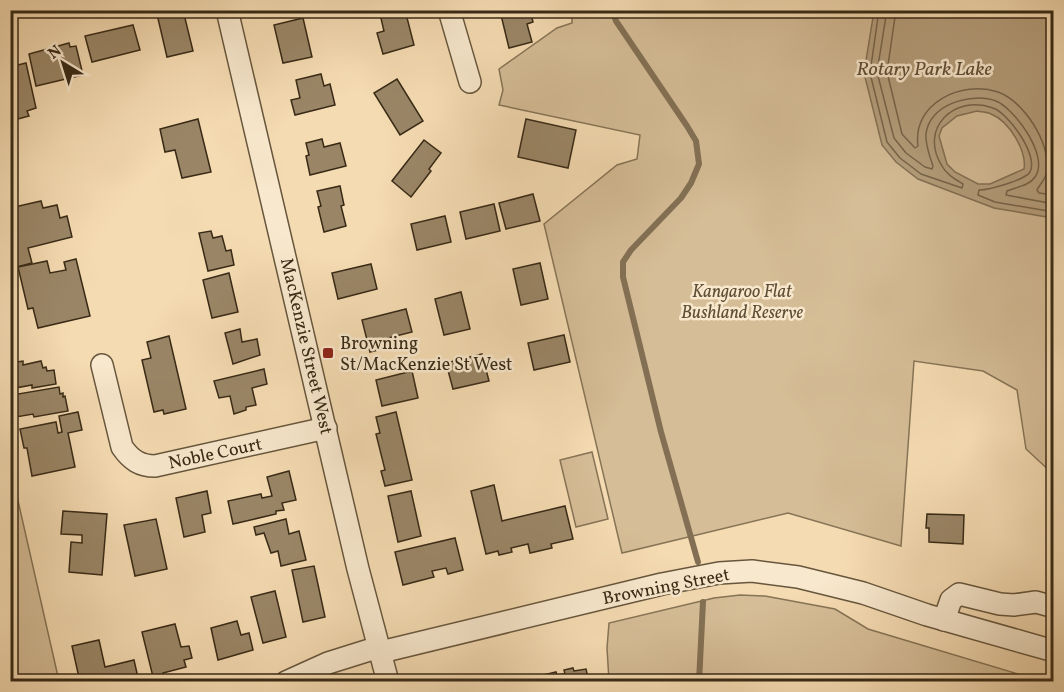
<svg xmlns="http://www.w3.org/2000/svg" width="1064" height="692" viewBox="0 0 1064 692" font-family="Vollkorn,serif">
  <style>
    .green { fill: #d5bd97; stroke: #867456; stroke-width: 1.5 }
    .water { fill: #b59f7d; stroke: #837054; stroke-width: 1.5; fill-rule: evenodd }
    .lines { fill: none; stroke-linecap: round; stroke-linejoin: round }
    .shore { stroke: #76644a; stroke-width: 1.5 }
    .stream { stroke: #837054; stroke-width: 6 }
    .building { fill: #9a8667; stroke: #382a16; stroke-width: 1.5 }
    .minor-casing { stroke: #67563d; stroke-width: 24 }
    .minor { stroke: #f8e8cd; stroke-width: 21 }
    .poi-dot { fill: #8f2418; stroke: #f8e8cd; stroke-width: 2 }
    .labels { text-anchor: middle; stroke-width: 5; stroke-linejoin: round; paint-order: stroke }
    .park-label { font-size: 18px; font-style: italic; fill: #5f4f36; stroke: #f8e8cd }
    .poi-label { font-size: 18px; fill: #382a16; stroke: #f8e8cd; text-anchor: start }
    .street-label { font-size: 18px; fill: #382a16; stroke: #f8e8cd }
    .water-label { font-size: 20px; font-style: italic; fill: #5e4d35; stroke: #f8e8cd }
  </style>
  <rect width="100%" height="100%" fill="#f5dbb2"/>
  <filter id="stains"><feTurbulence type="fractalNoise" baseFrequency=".00333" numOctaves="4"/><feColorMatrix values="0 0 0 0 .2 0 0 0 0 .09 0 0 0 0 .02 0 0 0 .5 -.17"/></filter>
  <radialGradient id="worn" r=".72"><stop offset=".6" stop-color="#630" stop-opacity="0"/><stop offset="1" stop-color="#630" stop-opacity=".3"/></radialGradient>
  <g class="green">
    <polygon points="572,11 1053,11 1053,576 1047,573 1053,474 1026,449 1017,390 983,371 914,361 901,546 788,513 622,553 544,224 617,165 637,159 640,135 499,105 503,90 499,69 557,28 572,23"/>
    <polygon points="592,452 608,519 576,527 560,460"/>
    <polygon points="10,470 11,470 59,681 11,681"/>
    <polygon points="740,595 765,596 835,609 868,629 1041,681 609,681 607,648 609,623 714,598"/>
  </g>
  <path class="water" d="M874 11H1053V218L994 208 918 179 896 162 882 145 864 73ZM977 111C981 112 987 112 991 114 1009 121 1027 151 1024 169L990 184H978L955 172 947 164 939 136 942 128 957 116Z"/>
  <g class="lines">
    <g class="shore">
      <path d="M879 10 870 73 887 142 900 158 921 174 962 188 963 184C955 179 946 174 942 166 918 128 955 94 993 108 1008 113 1039 155 1030 172 1025 180 989 190 979 190L978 195 995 202 1054 212"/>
      <path d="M887 10 877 72 894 138 906 153 925 167 932 169 933 166C930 157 925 144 926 134 929 104 972 92 996 101 1015 109 1050 157 1035 177 1029 186 1016 187 1007 191L1006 195 1054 204"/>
      <path d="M896 10 887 72 902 134 915 148 918 146C912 103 962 80 998 92 1024 101 1051 144 1047 171 1046 179 1040 184 1037 190L1039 193 1054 195"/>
    </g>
    <g class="stream">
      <polyline points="612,10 616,21 687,126 696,141 699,164 691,183 681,198 631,250 623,262 623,277 661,432 698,562"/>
      <polyline points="699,682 703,602"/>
    </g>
  </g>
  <g class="building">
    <polygon points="156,10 183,10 193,51 167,57"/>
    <polygon points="379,10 405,10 414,45 383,54 377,33 384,31"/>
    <polygon points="530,10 533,22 527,24 532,42 509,48 500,11"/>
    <polygon points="303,18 312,57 283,63 274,25"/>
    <polygon points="133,25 140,50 92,62 85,36"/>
    <polygon points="69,43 70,47 76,46 83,75 36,86 29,54"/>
    <polygon points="26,63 36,108 27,111 29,116 14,120 10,104 10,84 14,83 10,67"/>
    <polygon points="321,74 324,86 330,84 335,105 295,115 291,100 300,98 296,80"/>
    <polygon points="397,79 423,121 400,135 374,93"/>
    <polygon points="198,119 211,172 182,178 175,150 165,152 160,129"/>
    <polygon points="526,119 576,130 568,168 518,157"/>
    <polygon points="322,139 324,147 340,143 346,166 310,175 306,156 309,155 306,143"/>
    <polygon points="424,140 441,153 429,169 431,171 411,197 392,181"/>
    <polygon points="340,186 344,205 341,206 346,226 324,232 318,207 321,206 317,191"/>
    <polygon points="533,194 540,221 506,229 499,203"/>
    <polygon points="41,201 43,208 57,205 60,218 67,216 72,237 28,248 32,263 13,268 10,255 10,208"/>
    <polygon points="494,204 500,231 466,239 460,212"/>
    <polygon points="445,216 451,242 417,250 411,224"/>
    <polygon points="211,231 213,238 222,236 226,251 231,250 234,265 208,271 199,233"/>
    <polygon points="76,259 90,316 38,328 33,308 28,309 18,267 47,261 50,273 66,270 64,262"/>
    <polygon points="540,263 548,299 521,305 513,269"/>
    <polygon points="371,264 377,289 338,299 332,273"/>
    <polygon points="229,273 238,312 212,318 203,280"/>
    <polygon points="461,292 470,329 444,335 435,299"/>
    <polygon points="406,309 412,332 388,338 390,347 370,352 362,320"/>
    <polygon points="240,329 242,342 257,339 260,355 233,364 225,333"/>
    <polygon points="564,335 570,362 534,370 528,343"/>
    <polygon points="169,336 186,409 164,414 163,410 154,412 142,360 151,358 147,342"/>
    <polygon points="482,354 489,381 453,389 446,363"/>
    <polygon points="23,361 23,365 41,361 43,368 46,367 47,371 54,370 56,384 32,388 32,385 10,389 10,363"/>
    <polygon points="264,369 267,384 252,388 256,405 246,407 246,410 234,414 230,396 219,398 214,381"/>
    <polygon points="412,371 418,398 382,406 376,380"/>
    <polygon points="59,387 60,394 63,393 63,397 65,396 68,411 34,417 33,414 16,417 12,395"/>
    <polygon points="78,412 82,430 68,433 75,467 32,476 27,448 24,448 20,429 56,422 58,433 62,432 59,416"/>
    <polygon points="396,412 412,480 385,486 381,471 385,470 376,434 380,433 376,417"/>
    <polygon points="289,471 296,500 282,503 284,510 276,511 276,514 233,524 228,501 261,494 262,498 272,496 267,477"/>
    <polygon points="494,485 502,521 565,506 573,539 551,544 552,548 530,553 528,544 511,548 512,552 499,555 498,551 486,554 471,491"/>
    <polygon points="207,491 211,513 202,515 205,532 184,537 176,498"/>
    <polygon points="411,491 421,536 398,542 388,496"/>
    <polygon points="63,511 107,514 102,575 69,572 71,542 82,543 82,535 61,534"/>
    <polygon points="927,514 964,515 963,544 929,542 929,528 926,528"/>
    <polygon points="156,519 167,569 135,576 124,525"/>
    <polygon points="286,519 289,534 299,531 306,560 281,566 278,551 271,553 264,533 256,535 254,527"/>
    <polygon points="455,538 463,570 448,574 446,568 432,571 434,577 403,585 395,552"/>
    <polygon points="314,566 325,617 303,622 292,570"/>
    <polygon points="275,591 286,637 263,643 251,597"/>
    <polygon points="237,621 241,635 249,633 253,650 218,660 211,628"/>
    <polygon points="175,624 181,647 189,646 192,658 184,660 186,667 163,673 165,679 154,681 142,632"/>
    <polygon points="99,640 105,667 134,660 139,682 80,682 72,646"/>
    <polygon points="573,668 574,671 586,669 589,682 536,682 535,677 556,672 557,675 565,674 564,670"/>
  </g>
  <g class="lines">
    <g class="minor-casing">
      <g id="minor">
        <polyline points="227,10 358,569 388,682"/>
        <polyline points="449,10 470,82"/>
        <path d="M102 365 122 447C131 460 140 466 155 466L326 428"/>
        <polyline points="944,620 951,600 959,594 1000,604 1014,605 1036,602 1054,607"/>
        <polyline points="381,652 662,584 719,573 752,571 798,577 863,593 927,615 1054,651"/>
        <polyline points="286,682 328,663 379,647"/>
      </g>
    </g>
    <use href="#minor" class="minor"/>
  </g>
  <rect class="poi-dot" x="322" y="347" width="12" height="12" rx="3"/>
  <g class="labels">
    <g class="park-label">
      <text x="742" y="297">Kangaroo Flat<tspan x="742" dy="21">Bushland Reserve</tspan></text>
    </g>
    <g class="poi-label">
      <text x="340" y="349">Browning<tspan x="340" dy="21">St/MacKenzie St West</tspan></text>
    </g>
    <g class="street-label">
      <text transform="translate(307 346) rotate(77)" y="6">MacKenzie Street West</text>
      <text transform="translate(215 453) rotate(-12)" y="6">Noble Court</text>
      <text transform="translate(666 586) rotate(-11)" y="6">Browning Street</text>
    </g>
    <g class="water-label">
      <text x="924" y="75">Rotary Park Lake</text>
    </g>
  </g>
  <rect width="1064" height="692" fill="none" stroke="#f5dbb2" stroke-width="36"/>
  <rect x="12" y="12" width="1040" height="668" fill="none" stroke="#382a16" stroke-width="3"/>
  <rect x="18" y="18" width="1028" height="656" fill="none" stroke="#382a16" stroke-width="1.5"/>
  <g transform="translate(63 63) rotate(322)" stroke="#f8e8cd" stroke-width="4.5" paint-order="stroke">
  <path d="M0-4.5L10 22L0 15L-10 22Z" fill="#382a16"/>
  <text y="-9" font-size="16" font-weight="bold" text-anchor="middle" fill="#382a16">N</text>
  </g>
  <rect width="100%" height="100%" filter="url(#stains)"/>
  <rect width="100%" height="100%" fill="url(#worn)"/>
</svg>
